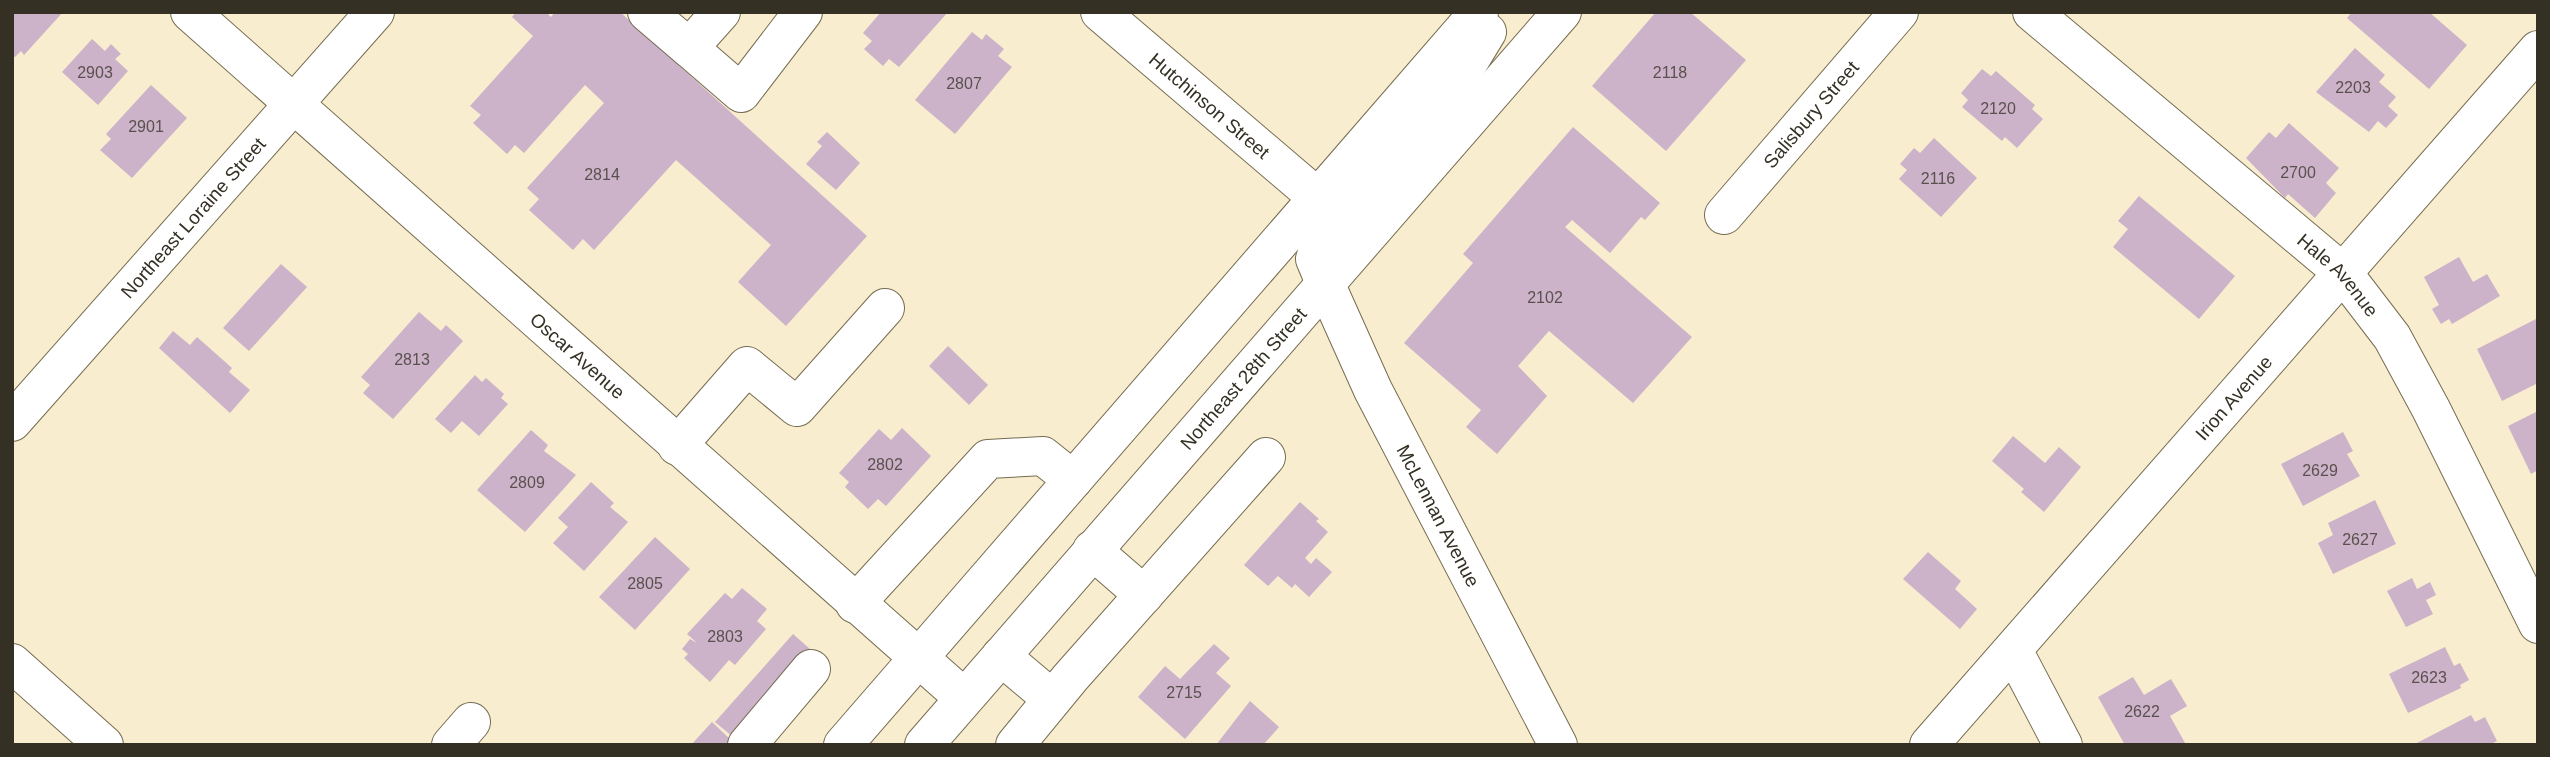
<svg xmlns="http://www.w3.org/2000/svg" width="2550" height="757" font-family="Arial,sans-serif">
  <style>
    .building { fill: #ccb3ca }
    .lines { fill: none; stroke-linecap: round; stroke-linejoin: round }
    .minor-casing { stroke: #766c51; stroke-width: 40 }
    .major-casing { stroke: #766c51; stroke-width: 40 }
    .minor { stroke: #fff; stroke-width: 38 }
    .major { stroke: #fff; stroke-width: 38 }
    .labels { text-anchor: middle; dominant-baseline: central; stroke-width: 7; stroke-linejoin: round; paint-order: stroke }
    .number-label { font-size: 16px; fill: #5a514e }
    .street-label { font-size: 19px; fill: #343024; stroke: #fdfbf5 }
  </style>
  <rect width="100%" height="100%" fill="#f8edce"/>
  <g class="building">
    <path d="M12,12H63L24,55L21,51L15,57L12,55Z"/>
    <path d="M516,12H546L551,17L555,12H620L867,236L786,326L738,282L771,245L676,160L594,250L583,239L573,250L529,210L539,199L527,188L604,103L585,85L524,153L515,145L507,154L473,123L481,115L470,106L533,36L512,17Z"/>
    <path d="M881,12H948L899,67L889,59L883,66L864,49L872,41L863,33Z"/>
    <path d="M1656,12H1690L1746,60L1666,151L1592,86Z"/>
    <path d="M2352,12H2429L2467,45L2429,89L2347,18Z"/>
    <path d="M972,32L982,40L986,34L1004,49L998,56L1012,67L955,134L915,100Z"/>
    <path d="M92,39L105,51L111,44L121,54L115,59L128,71L98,105L62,72Z"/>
    <path d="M2355,48L2385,75L2379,82L2396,97L2388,106L2398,115L2386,128L2378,121L2369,132L2316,92Z"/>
    <path d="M1982,69L1991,76L1996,71L2035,105L2032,109L2043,119L2017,148L2005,137L2002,141L1962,107L1968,100L1961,93Z"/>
    <path d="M151,85L187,118L132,178L100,150L111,139L106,134Z"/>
    <path d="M2289,123L2339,168L2326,183L2336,193L2315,218L2288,194L2285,198L2246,158L2269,132L2276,138Z"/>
    <path d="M1573,127L1660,203L1645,220L1641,217L1610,253L1572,220L1565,227L1692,337L1633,403L1549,331L1518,366L1547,396L1497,454L1466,427L1481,410L1404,343L1473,263L1463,254Z"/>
    <path d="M827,132L860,163L836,190L806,164L822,146L817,142Z"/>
    <path d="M1934,138L1977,178L1941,217L1899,179L1907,170L1900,164L1914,148L1920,153Z"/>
    <path d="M2139,196L2235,276L2199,319L2113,247L2128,229L2118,221Z"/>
    <path d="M2459,257L2473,282L2487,274L2500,296L2452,324L2449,319L2441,324L2432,309L2439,305L2424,277Z"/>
    <path d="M281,264L307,287L249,351L223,328Z"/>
    <path d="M419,312L441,331L446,325L463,341L393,419L363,393L370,385L361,377Z"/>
    <path d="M2538,318V383L2502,401L2477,349Z"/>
    <path d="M173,331L190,345L197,337L232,368L229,372L250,390L230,413L159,348Z"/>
    <path d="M948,346L988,385L969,405L929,366Z"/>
    <path d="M475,375L482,382L486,378L504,394L501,398L508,404L479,436L462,421L451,433L435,419Z"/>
    <path d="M2538,411V470L2531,474L2508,426Z"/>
    <path d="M902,428L931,456L886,506L878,499L868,509L845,487L849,482L839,473L879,429L891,440Z"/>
    <path d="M531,430L548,445L544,451L576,475L525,532L477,490Z"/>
    <path d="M2343,432L2353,451L2347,454L2360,476L2303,506L2281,464Z"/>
    <path d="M2013,436L2045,463L2059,447L2081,467L2044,512L2021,492L2024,489L1992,461Z"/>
    <path d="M591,482L614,503L610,507L628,522L584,571L553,543L568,527L558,518Z"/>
    <path d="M2375,500L2396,544L2333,574L2318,543L2333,535L2328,523Z"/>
    <path d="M1300,502L1319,519L1316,521L1328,532L1305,558L1311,564L1316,558L1332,572L1309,597L1295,584L1292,588L1278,576L1268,586L1244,565Z"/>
    <path d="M655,537L690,569L635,630L599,597Z"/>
    <path d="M1928,552L1961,581L1955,589L1977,609L1960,629L1903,579Z"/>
    <path d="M2412,578L2417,589L2430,582L2436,595L2426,600L2433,614L2406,627L2387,591Z"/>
    <path d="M742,588L767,609L757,621L766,629L735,665L729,660L710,682L684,658L688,654L682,649L690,639L697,643L687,634L725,593L732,599Z"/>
    <path d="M793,634L810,649L733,737L715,722Z"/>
    <path d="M1214,644L1230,658L1216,673L1231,686L1185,739L1138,697L1165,666L1180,679Z"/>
    <path d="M2445,647L2454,666L2460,663L2469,680L2460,685L2461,688L2408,713L2389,674Z"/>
    <path d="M2133,677L2144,695L2171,679L2187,706L2170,716L2185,743L2125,745L2098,697Z"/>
    <path d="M1250,701L1279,727L1263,745H1216Z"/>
    <path d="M2471,715L2475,722L2485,717L2497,741L2489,745H2413Z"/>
    <path d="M712,722L731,740L727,745H691Z"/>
  </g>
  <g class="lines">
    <defs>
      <g id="minor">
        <path id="s1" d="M190,12L964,698"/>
        <path d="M647,12L689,48L721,12"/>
        <path id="s2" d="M1100,12L1318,198"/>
        <path id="s3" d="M2032,12L2343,273L2392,337L2431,409L2538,624"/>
        <path d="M689,48L741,93L803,12"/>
        <path id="s4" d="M1724,215L1899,12"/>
        <path id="s5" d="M1325,283L1373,390L1558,745"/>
        <path id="s6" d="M12,422L375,12"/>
        <path d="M677,446L747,366L797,407L885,308"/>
        <path d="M1092,550L1144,595"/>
        <path d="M855,604L988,459L1043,456L1073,480"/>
        <path d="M2013,650L2063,745"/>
        <path d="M1001,656L1052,699"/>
        <path d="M12,663L104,745"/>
        <path d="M451,745L471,722"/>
        <path d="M747,745L811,669"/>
        <path d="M1015,745L1070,678L1266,457"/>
        <path id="s7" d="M1929,745L2538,50"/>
      </g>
      <g id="major">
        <path d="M1325,283L1315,259L1322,237L1453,88L1487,32"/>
        <path d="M843,745L1479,12"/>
        <path id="s8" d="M924,745L1562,12"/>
      </g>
    </defs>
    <use href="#minor" class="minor-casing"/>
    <use href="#major" class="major-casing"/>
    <use href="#minor" class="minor"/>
    <use href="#major" class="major"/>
  </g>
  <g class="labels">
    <g class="number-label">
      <text x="95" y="72">2903</text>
      <text x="1670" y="72">2118</text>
      <text x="964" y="83">2807</text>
      <text x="2353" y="87">2203</text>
      <text x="1998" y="108">2120</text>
      <text x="146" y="126">2901</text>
      <text x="2298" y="172">2700</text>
      <text x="602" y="174">2814</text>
      <text x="1938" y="178">2116</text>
      <text x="1545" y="297">2102</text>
      <text x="412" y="359">2813</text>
      <text x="885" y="464">2802</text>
      <text x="2320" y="470">2629</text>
      <text x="527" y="482">2809</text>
      <text x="2360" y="539">2627</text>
      <text x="645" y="583">2805</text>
      <text x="725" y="636">2803</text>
      <text x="2429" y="677">2623</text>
      <text x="1184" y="692">2715</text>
      <text x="2142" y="711">2622</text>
    </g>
    <g class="street-label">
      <text stroke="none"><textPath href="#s2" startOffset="144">Hutchinson Street</textPath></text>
      <text stroke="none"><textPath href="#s4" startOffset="133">Salisbury Street</textPath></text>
      <text stroke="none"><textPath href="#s6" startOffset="273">Northeast Loraine Street</textPath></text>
      <text stroke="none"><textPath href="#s3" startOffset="404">Hale Avenue</textPath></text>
      <text stroke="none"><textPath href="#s1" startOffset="518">Oscar Avenue</textPath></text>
      <text stroke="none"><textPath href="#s8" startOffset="486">Northeast 28th Street</textPath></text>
      <text stroke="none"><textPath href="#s7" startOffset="462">Irion Avenue</textPath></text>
      <text stroke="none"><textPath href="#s5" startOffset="259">McLennan Avenue</textPath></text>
    </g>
  </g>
  <rect width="2550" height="757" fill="none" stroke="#343024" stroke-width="28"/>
</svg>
